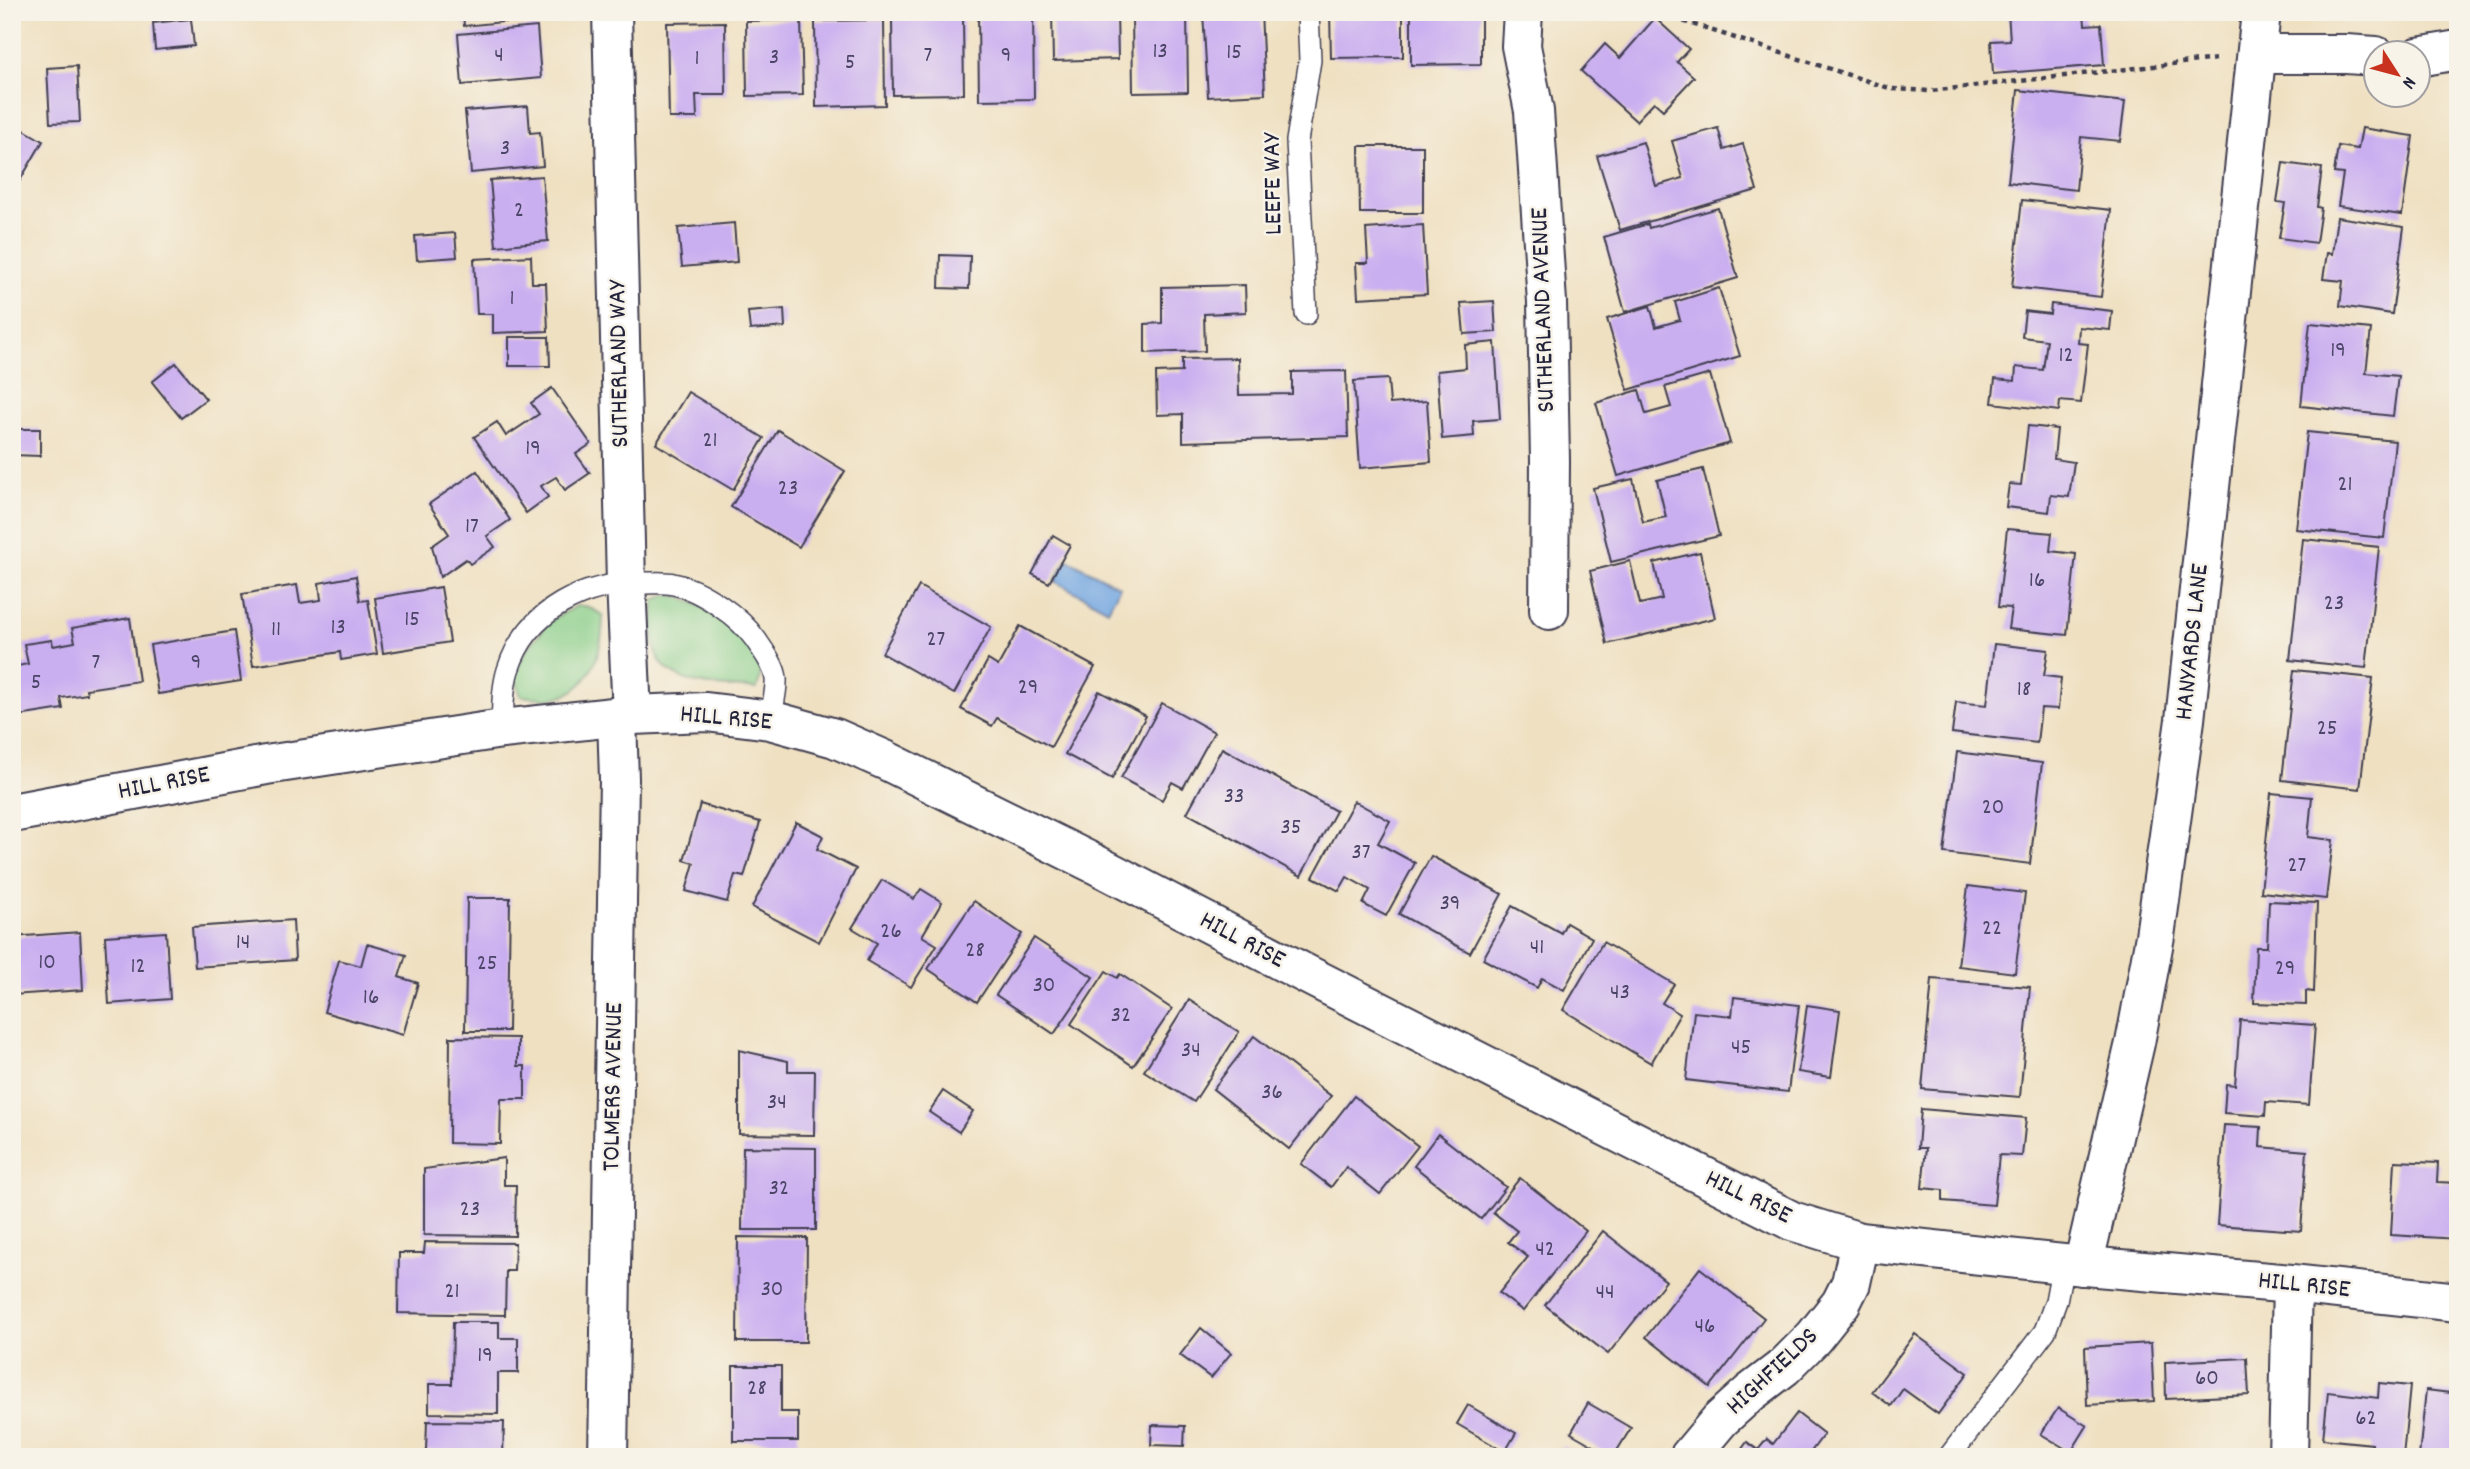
<svg xmlns="http://www.w3.org/2000/svg" width="2470" height="1469" font-family="Dekko,sans-serif">
  <style>
    .green { fill: #87cd87; stroke: #547861; stroke-width: 2 }
    .water { fill: #75a7e1; stroke: #4c648e; stroke-width: 2 }
    .building { fill: #caaff0 }
    .lines { fill: none; stroke-linecap: round; stroke-linejoin: round }
    .service-casing { stroke: #413e4f; stroke-width: 24 }
    .minor-casing { stroke: #413e4f; stroke-width: 42 }
    .path { stroke: #413e4f; stroke-width: 4.5; stroke-dasharray: 5 5; stroke-linecap: butt }
    .service { stroke: #fff; stroke-width: 21 }
    .minor { stroke: #fff; stroke-width: 38 }
    .labels { text-anchor: middle; dominant-baseline: central; stroke-width: 5; stroke-linejoin: round; paint-order: stroke }
    .number-label { font-size: 23px; fill: #4c4568 }
    .street-label { font-size: 26px; fill: #22223b; stroke: #f7f3e8 }
  </style>
  <rect width="100%" height="100%" fill="#f7f3e8"/>
  <filter id="ink" filterUnits="userSpaceOnUse"><feTurbulence type="fractalNoise" baseFrequency=".0143" numOctaves="2"/><feDisplacementMap in="SourceGraphic" scale="14" xChannelSelector="R" yChannelSelector="G"/><feConvolveMatrix kernelMatrix="1 2 1 2 8 2 1 2 1" color-interpolation-filters="sRGB"/></filter>
  <filter id="wash" filterUnits="userSpaceOnUse"><feTurbulence type="fractalNoise" baseFrequency=".00686" numOctaves="4" result="noise"/><feDisplacementMap in="SourceGraphic" scale="28" xChannelSelector="R" yChannelSelector="G"/><feGaussianBlur stdDeviation="1.57" result="paint"/><feColorMatrix in="noise" values="0 0 0 0 0 0 0 0 0 0 0 0 0 0 0 0 0 1.4 0 .05"/><feComposite in="paint" operator="in"/></filter>
  <g filter="url(#wash)">
    <rect width="100%" height="100%" fill="#efe0c1"/>
    <g class="green">
      <path d="M666,595C697,596 752,636 760,667C762,675 759,682 756,689C726,686 671,689 657,655C651,638 654,618 654,601Z"/>
      <path d="M577,606H586L603,615C603,650 591,696 549,698C540,699 530,697 521,696L515,677L525,652L551,620Z"/>
    </g>
    <path class="water" d="M1067,559L1120,587L1108,610L1055,581Z"/>
    <g id="blocks">
      <g class="building">
        <path d="M463,12H533L534,19L464,26Z"/>
        <path d="M978,12H1033L1034,99L979,100Z"/>
        <path d="M1052,12H1117L1118,59L1053,61Z"/>
        <path d="M1132,12H1187L1188,92L1133,93Z"/>
        <path d="M1203,12H1261L1265,94L1208,97Z"/>
        <path d="M1330,12H1403V57L1331,58Z"/>
        <path d="M1411,12H1481V64L1411,65Z"/>
        <path d="M2008,12H2084L2085,25L2101,24L2104,65L1993,74L1991,41L2010,40Z"/>
        <path d="M963,17L964,94L893,95L892,19Z"/>
        <path d="M1655,18L1689,49L1677,62L1694,77L1663,110L1654,102L1636,121L1581,71L1605,44L1620,58Z"/>
        <path d="M191,19L194,46L155,50L153,23Z"/>
        <path d="M801,20L803,95L747,96L746,21Z"/>
        <path d="M884,20L885,105L816,107L815,21Z"/>
        <path d="M725,22L726,95H696L697,118H669L667,23Z"/>
        <path d="M537,27L541,78L462,85L458,34Z"/>
        <path d="M77,66L80,122L50,123L47,68Z"/>
        <path d="M2018,90L2125,102L2120,141L2081,137L2076,190L2008,182Z"/>
        <path d="M528,106L530,133L540,132L543,166L471,173L465,111Z"/>
        <path d="M12,123L43,141L12,194Z"/>
        <path d="M1718,128L1724,150L1743,144L1757,190L1620,230L1597,156L1643,142L1656,186L1683,178L1672,141Z"/>
        <path d="M2362,128L2413,136L2402,215L2338,206L2343,174L2334,173L2338,146L2358,149Z"/>
        <path d="M1359,146H1423V213H1360Z"/>
        <path d="M2283,163L2322,168L2317,207L2321,208L2316,243L2279,238L2285,203L2277,202Z"/>
        <path d="M542,176L548,241L496,246L490,180Z"/>
        <path d="M2022,200L2111,210L2101,297L2012,287Z"/>
        <path d="M1718,208L1738,278L1625,312L1604,237L1648,224L1649,228Z"/>
        <path d="M2337,217L2404,227L2392,314L2340,306L2343,281L2323,279L2327,253L2332,254Z"/>
        <path d="M734,223L737,262L682,267L678,228Z"/>
        <path d="M1423,225L1427,294L1358,298L1356,263H1368L1366,229Z"/>
        <path d="M455,233L457,257L417,260L415,236Z"/>
        <path d="M940,255L970,256L969,289L939,288Z"/>
        <path d="M531,256L532,283H546L548,331L493,333V314H477L474,259Z"/>
        <path d="M1245,285L1246,312L1204,314L1205,351L1145,353V324L1162,323V287Z"/>
        <path d="M1719,288L1740,356L1628,390L1607,319L1650,306L1656,327L1680,320L1675,302Z"/>
        <path d="M1494,301L1496,332L1464,334L1461,303Z"/>
        <path d="M2051,304L2112,311L2110,330L2079,327L2078,343L2088,344L2081,403L2060,401L2059,411L1992,403L1995,379L2015,381L2016,367L2043,370L2047,340L2022,337L2025,311L2050,314Z"/>
        <path d="M784,309L785,327L750,330L748,312Z"/>
        <path d="M2310,323L2371,329L2366,373L2398,376L2393,416L2301,406Z"/>
        <path d="M509,337H549L550,366H509Z"/>
        <path d="M1495,342L1500,419L1473,421L1474,436L1442,439L1437,371L1466,368L1465,345Z"/>
        <path d="M1238,358L1239,395L1292,394V372L1346,371L1348,437L1183,442V414L1157,415L1156,373L1182,372V359Z"/>
        <path d="M176,363L206,399L181,418L152,382Z"/>
        <path d="M1710,374L1730,443L1618,476L1596,403L1639,390L1646,414L1671,407L1665,387Z"/>
        <path d="M1388,379L1390,404L1427,401L1431,462L1360,468L1354,381Z"/>
        <path d="M552,388L591,444L576,454L590,473L565,490L556,477L541,486L548,497L526,513L474,437L497,422L506,436L539,414L531,403Z"/>
        <path d="M688,392L764,438L733,490L656,444Z"/>
        <path d="M2028,426L2057,429L2054,459L2074,462L2069,497L2051,495L2049,512L2006,507L2009,484L2021,485Z"/>
        <path d="M12,429H40V456L12,455Z"/>
        <path d="M778,430L845,471L799,547L731,507Z"/>
        <path d="M2307,432L2395,441L2384,538L2296,529Z"/>
        <path d="M1703,469L1719,536L1611,562L1593,488L1633,479L1643,522L1666,517L1657,480Z"/>
        <path d="M477,471L510,520L487,536L495,547L470,564L466,559L440,577L432,546L449,534L429,504Z"/>
        <path d="M2007,529L2052,533L2050,551L2076,554L2067,635L2008,629L2011,608L1998,607Z"/>
        <path d="M1053,535L1070,545L1049,583L1032,574Z"/>
        <path d="M2303,539L2379,547L2366,668L2290,660Z"/>
        <path d="M1700,552L1715,618L1607,644L1590,571L1630,561L1640,604L1662,599L1654,563Z"/>
        <path d="M356,576L360,601L368,600L377,654L341,660L340,652L253,666L242,594L297,585L300,603L321,600L319,583Z"/>
        <path d="M919,586L991,627L954,694L882,653Z"/>
        <path d="M441,587L450,642L383,653L375,598Z"/>
        <path d="M130,618L139,681L86,689L87,694L61,698L63,709L12,717V667L28,664L24,644L52,640L53,646L75,642L72,628Z"/>
        <path d="M1020,626L1095,667L1051,747L997,718L992,726L961,709L988,660L998,666Z"/>
        <path d="M234,631L241,681L158,694L150,645Z"/>
        <path d="M1994,644L2048,650L2044,676L2061,678L2058,709L2041,708L2037,743L1952,733L1956,702L1987,705Z"/>
        <path d="M2294,670L2373,678L2360,789L2282,780Z"/>
        <path d="M1099,691L1146,716L1112,779L1065,754Z"/>
        <path d="M1162,703L1214,732L1183,788L1172,782L1162,800L1121,778Z"/>
        <path d="M1222,748L1336,811L1301,876L1187,813Z"/>
        <path d="M1957,752L2042,763L2030,864L1944,853Z"/>
        <path d="M2271,793L2312,797L2308,837L2333,840L2326,899L2261,892Z"/>
        <path d="M1354,801L1390,821L1378,843L1415,863L1386,916L1363,904L1370,890L1347,877L1339,891L1313,877Z"/>
        <path d="M700,804L760,822L744,877L735,875L727,902L686,891L694,863L684,860Z"/>
        <path d="M796,822L823,836L817,849L856,869L819,942L752,907Z"/>
        <path d="M1431,856L1502,894L1470,953L1399,914Z"/>
        <path d="M882,880L914,899L921,889L942,902L922,936L937,945L911,987L867,961L877,943L852,928Z"/>
        <path d="M1968,886L2025,893L2015,973L1958,966Z"/>
        <path d="M467,898H510L508,1031H465Z"/>
        <path d="M974,901L1022,934L977,1002L928,969Z"/>
        <path d="M2269,901L2317,903L2314,992L2306,991V1005L2254,1003L2256,947H2267Z"/>
        <path d="M1512,906L1561,933L1566,923L1592,938L1564,990L1542,978L1537,988L1483,959Z"/>
        <path d="M293,920L295,960L195,967L192,927Z"/>
        <path d="M80,932L83,990L12,995V937Z"/>
        <path d="M166,932L170,999L109,1004L105,936Z"/>
        <path d="M1034,938L1093,977L1054,1034L996,995Z"/>
        <path d="M1603,942L1674,984L1662,1003L1680,1014L1651,1063L1563,1010Z"/>
        <path d="M367,944L406,955L399,977L418,983L403,1035L324,1012L339,960L361,966Z"/>
        <path d="M1106,971L1117,978L1120,974L1172,1009L1133,1066L1071,1024Z"/>
        <path d="M1932,979L2030,987L2020,1097L1922,1089Z"/>
        <path d="M1734,997L1799,1005L1788,1092L1686,1080L1694,1012L1732,1016Z"/>
        <path d="M1189,1000L1239,1032L1194,1102L1144,1071Z"/>
        <path d="M1807,1005L1840,1010L1831,1077L1798,1072Z"/>
        <path d="M2240,1020L2315,1025L2309,1105L2266,1102L2265,1116L2224,1113L2226,1084L2235,1085Z"/>
        <path d="M1254,1036L1331,1096L1289,1149L1213,1089Z"/>
        <path d="M450,1037L518,1038V1066H525V1099H501L500,1144L449,1143Z"/>
        <path d="M739,1050L788,1061V1071H815L814,1135L739,1134Z"/>
        <path d="M943,1091L973,1111L959,1132L929,1112Z"/>
        <path d="M1354,1096L1418,1146L1380,1194L1346,1167L1331,1187L1301,1164Z"/>
        <path d="M1921,1109L2026,1118L2022,1156L1999,1155L1994,1205L1943,1201V1190L1922,1188L1926,1148H1918Z"/>
        <path d="M2224,1125L2261,1127L2260,1147L2307,1151L2301,1231L2217,1225Z"/>
        <path d="M1438,1134L1506,1187L1481,1219L1414,1166Z"/>
        <path d="M743,1147L816,1148V1230H742Z"/>
        <path d="M504,1158V1185H516L515,1236L424,1235V1169Z"/>
        <path d="M2395,1161L2438,1163L2437,1182L2458,1183V1239L2391,1235Z"/>
        <path d="M1520,1178L1586,1231L1523,1311L1499,1293L1528,1257L1508,1242L1517,1231L1493,1212Z"/>
        <path d="M1603,1231L1666,1281L1608,1354L1545,1305Z"/>
        <path d="M738,1237L807,1238L806,1342H737Z"/>
        <path d="M425,1242L515,1243L514,1271H506L505,1315L398,1313L399,1253H424Z"/>
        <path d="M1700,1268L1764,1318L1710,1387L1646,1337Z"/>
        <path d="M453,1322H499V1338H518V1373H498V1414L429,1413V1384H452Z"/>
        <path d="M1201,1328L1231,1353L1211,1378L1180,1355Z"/>
        <path d="M1915,1334L1968,1373L1938,1414L1903,1389L1891,1406L1872,1392Z"/>
        <path d="M2151,1343L2154,1401L2087,1405L2085,1347Z"/>
        <path d="M2247,1358L2249,1395L2166,1399L2165,1362Z"/>
        <path d="M733,1366H781V1412H798V1441H733Z"/>
        <path d="M2379,1383L2410,1386L2403,1457H2371L2372,1444L2323,1439L2328,1392L2378,1398Z"/>
        <path d="M2426,1390L2458,1394V1457H2419Z"/>
        <path d="M1588,1403L1631,1428L1613,1457L1571,1433Z"/>
        <path d="M1468,1405L1516,1433L1505,1452L1457,1424Z"/>
        <path d="M2058,1408L2087,1426L2071,1452L2041,1434Z"/>
        <path d="M1797,1413L1824,1434L1807,1457H1736L1747,1442L1758,1450L1767,1439L1773,1444Z"/>
        <path d="M427,1421L504,1422L503,1457H452V1451H426Z"/>
        <path d="M1152,1425L1185,1426L1184,1446L1151,1445Z"/>
        <path d="M1563,1446L1582,1457H1557Z"/>
      </g>
    </g>
  </g>
  <g filter="url(#ink)">
    <use href="#blocks" fill-opacity="0" stroke="#413e4f" stroke-width="2"/>
    <g class="lines">
      <defs>
        <g id="service">
          <path d="M1306,314L1297,141L1310,60L1308,12"/>
          <path d="M502,729C503,710 502,689 508,670C527,609 586,582 646,583C655,583 665,582 673,584C701,589 740,617 756,640C763,651 774,664 776,678C777,691 772,708 770,720"/>
          <path d="M1949,1457L2045,1331L2056,1301L2063,1264"/>
        </g>
        <g id="minor">
          <path d="M612,12L626,583L632,715"/>
          <path d="M1523,12L1521,46L1534,111L1547,302L1550,461L1549,610"/>
          <path d="M2257,54H2346L2376,56"/>
          <path d="M2418,57L2458,50"/>
          <path d="M12,813L266,765L502,729L632,715L706,712L770,720L835,738L885,760L1097,865L1306,974L1792,1221L1860,1242L2063,1264L2292,1284L2458,1302"/>
          <path d="M2083,1266L2135,1043L2155,936L2185,720L2261,12"/>
          <path d="M608,1457L619,779L617,717"/>
          <path d="M1689,1457L1720,1420L1750,1393L1784,1367L1814,1337L1841,1303L1851,1283L1860,1242"/>
          <path d="M2288,1457L2292,1284"/>
        </g>
      </defs>
      <use href="#service" class="service-casing"/>
      <use href="#minor" class="minor-casing"/>
      <path class="path" d="M1655,12L1892,89L1930,91L2217,59"/>
      <use href="#service" class="service"/>
      <use href="#minor" class="minor"/>
    </g>
  </g>
  <g class="labels">
    <g class="number-label">
      <text x="1160" y="52">13</text>
      <text x="1234" y="53">15</text>
      <text x="499" y="56">4</text>
      <text x="928" y="56">7</text>
      <text x="1006" y="56">9</text>
      <text x="774" y="58">3</text>
      <text x="697" y="59">1</text>
      <text x="850" y="63">5</text>
      <text x="505" y="149">3</text>
      <text x="519" y="211">2</text>
      <text x="512" y="299">1</text>
      <text x="2338" y="351">19</text>
      <text x="2066" y="356">12</text>
      <text x="710" y="441">21</text>
      <text x="533" y="449">19</text>
      <text x="2345" y="485">21</text>
      <text x="788" y="489">23</text>
      <text x="472" y="527">17</text>
      <text x="2037" y="581">16</text>
      <text x="2334" y="604">23</text>
      <text x="412" y="620">15</text>
      <text x="338" y="628">13</text>
      <text x="276" y="630">11</text>
      <text x="936" y="640">27</text>
      <text x="96" y="663">7</text>
      <text x="196" y="663">9</text>
      <text x="36" y="683">5</text>
      <text x="1028" y="688">29</text>
      <text x="2024" y="690">18</text>
      <text x="2327" y="729">25</text>
      <text x="1234" y="797">33</text>
      <text x="1993" y="808">20</text>
      <text x="1291" y="828">35</text>
      <text x="1361" y="853">37</text>
      <text x="2297" y="866">27</text>
      <text x="1450" y="904">39</text>
      <text x="1992" y="929">22</text>
      <text x="891" y="932">26</text>
      <text x="243" y="943">14</text>
      <text x="1537" y="948">41</text>
      <text x="975" y="951">28</text>
      <text x="47" y="963">10</text>
      <text x="487" y="964">25</text>
      <text x="138" y="967">12</text>
      <text x="2285" y="969">29</text>
      <text x="1044" y="986">30</text>
      <text x="1620" y="993">43</text>
      <text x="371" y="998">16</text>
      <text x="1121" y="1016">32</text>
      <text x="1741" y="1048">45</text>
      <text x="1191" y="1051">34</text>
      <text x="1272" y="1093">36</text>
      <text x="777" y="1103">34</text>
      <text x="779" y="1189">32</text>
      <text x="470" y="1210">23</text>
      <text x="1545" y="1250">42</text>
      <text x="772" y="1290">30</text>
      <text x="452" y="1292">21</text>
      <text x="1605" y="1293">44</text>
      <text x="1705" y="1327">46</text>
      <text x="485" y="1356">19</text>
      <text x="2207" y="1379">60</text>
      <text x="757" y="1389">28</text>
      <text x="2366" y="1419">62</text>
    </g>
    <g class="street-label">
      <text transform="translate(1274 184) rotate(-91)">LEEFE WAY</text>
      <text transform="translate(1544 310) rotate(-92)">SUTHERLAND AVENUE</text>
      <text transform="translate(620 364) rotate(-91)">SUTHERLAND WAY</text>
      <text transform="translate(2193 642) rotate(-84)">HANYARDS LANE</text>
      <text transform="translate(726 719) rotate(5)">HILL RISE</text>
      <text transform="translate(164 784) rotate(-11)">HILL RISE</text>
      <text transform="translate(1242 941) rotate(28)">HILL RISE</text>
      <text transform="translate(614 1087) rotate(-89)">TOLMERS AVENUE</text>
      <text transform="translate(1748 1198) rotate(26)">HILL RISE</text>
      <text transform="translate(2304 1286) rotate(6)">HILL RISE</text>
      <text transform="translate(1773 1372) rotate(-43)">HIGHFIELDS</text>
    </g>
  </g>
  <rect width="2470" height="1469" fill="none" stroke="#f7f3e8" stroke-width="42"/>
  <g transform="translate(2397 74) rotate(126)"><circle r="33" fill="#f7f3e8" stroke="#a29fa3" stroke-width="2"/>
  <path d="M0-5L12 26L0 18L-12 26Z" fill="#c8321e"/>
  <text y="-10" font-size="19" font-weight="bold" text-anchor="middle" fill="#22223b">N</text>
  </g>
</svg>
